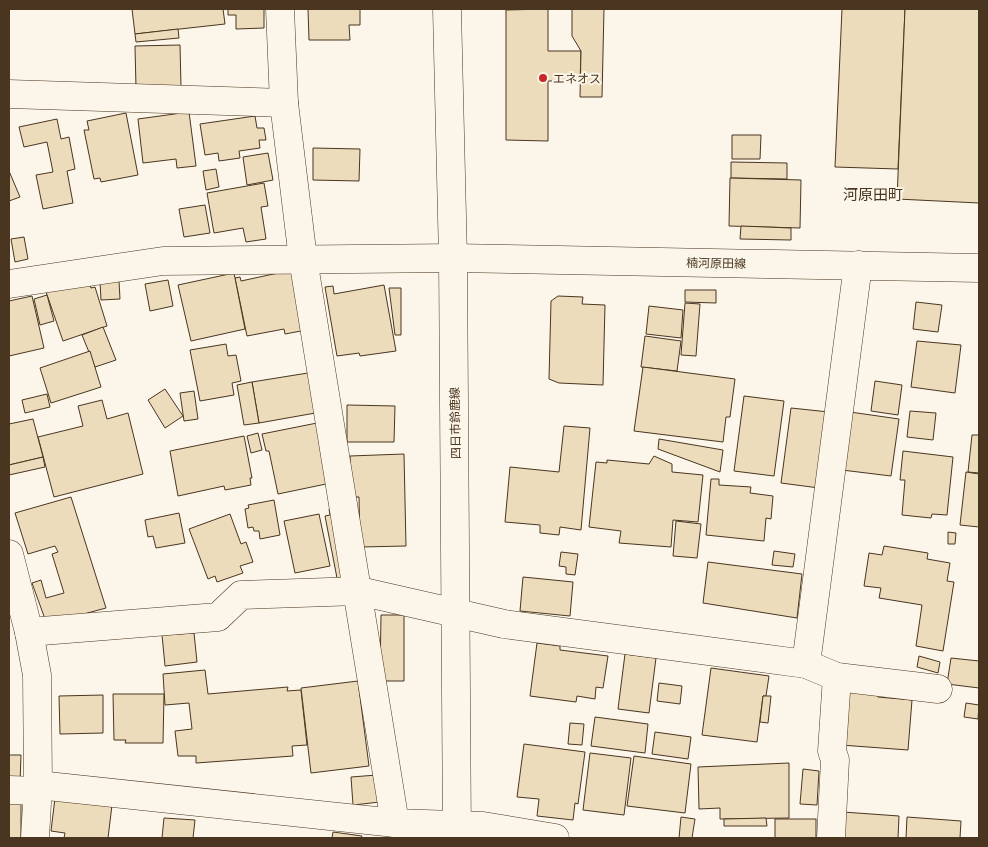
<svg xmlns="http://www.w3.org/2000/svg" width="988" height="847" font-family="Manrope,'Noto Sans JP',sans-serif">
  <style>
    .building { fill: #ecdcbc; stroke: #4a3520 }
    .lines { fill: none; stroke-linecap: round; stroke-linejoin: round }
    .minor-casing { stroke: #4a3520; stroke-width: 29 }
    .major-casing { stroke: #4a3520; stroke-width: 29 }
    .minor { stroke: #fbf6e9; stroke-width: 28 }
    .major { stroke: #fbf6e9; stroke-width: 28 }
    .poi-dot { fill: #c62828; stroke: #fbf6e9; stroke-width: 2 }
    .labels { text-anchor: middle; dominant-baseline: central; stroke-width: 4; stroke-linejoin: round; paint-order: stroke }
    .poi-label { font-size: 12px; fill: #4a3520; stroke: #fbf6e9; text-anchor: start }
    .street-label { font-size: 12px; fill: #4a3520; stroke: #fbf6e9 }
    .quarter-label { font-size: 15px; fill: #4a3520; stroke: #fbf6e9 }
  </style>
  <rect width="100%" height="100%" fill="#fbf6e9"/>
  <g class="building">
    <path d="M132,9H223L225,24L135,34Z"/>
    <path d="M228,9H264V28L236,29V15H228Z"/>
    <path d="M308,9H360V25H349L350,40H309Z"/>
    <path d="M548,9V51H581L580,81H548V141L506,140V10Z"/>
    <path d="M572,9H604L602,97H580L581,51L572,36Z"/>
    <path d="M842,9H905L898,169L835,167Z"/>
    <path d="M905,9H979V203L897,199Z"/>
    <path d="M178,29L179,38L136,42L135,34Z"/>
    <path d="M180,45L181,87L136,88L135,46Z"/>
    <path d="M189,112L196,166L177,168L176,159L143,163L138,119Z"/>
    <path d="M126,113L138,175L101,182L100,178L94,179L84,130H89L87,121Z"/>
    <path d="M255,116L257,128H264L266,140H259L260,148L239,151L240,158L219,161L218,153L205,155L200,124Z"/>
    <path d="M57,119L61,139L69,137L75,169L67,171L73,203L43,209L36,175L53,172L47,142L24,147L19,127Z"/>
    <path d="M732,135H761L760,159H732Z"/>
    <path d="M313,148L360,149L359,181L313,180Z"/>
    <path d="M268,153L273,180L247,185L243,157Z"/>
    <path d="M731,162L787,163V179L731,178Z"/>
    <path d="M216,169L219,187L206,190L203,171Z"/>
    <path d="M9,171L20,197L9,201Z"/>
    <path d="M730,178L801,180L800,228L729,226Z"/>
    <path d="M264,183L268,206L261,207L266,239L246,242L243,228L214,233L207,193Z"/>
    <path d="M205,205L210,233L184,237L179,209Z"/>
    <path d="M741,226L791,228V240L740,239Z"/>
    <path d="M24,237L28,259L15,262L11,239Z"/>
    <path d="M292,270L302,324L300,325L301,331L285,334L284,329L247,336L235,278L240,277L241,281Z"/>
    <path d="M234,273L245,329L191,341L178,285Z"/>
    <path d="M89,280L91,288L95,287L107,326L63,341L45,289Z"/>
    <path d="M168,280L173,306L150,311L145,284Z"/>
    <path d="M119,281L120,299L101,300L100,282Z"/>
    <path d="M384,285L396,351L360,356L359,353L337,356L325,287L333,286L334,294Z"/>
    <path d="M389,288H401V335H395Z"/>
    <path d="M685,290H716V303L685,302Z"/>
    <path d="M47,295L54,321L40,325L34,299Z"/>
    <path d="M32,296L44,348L9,356V301Z"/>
    <path d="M558,296L583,297L582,304L605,305L603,385L559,383L549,379L551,301Z"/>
    <path d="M916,302L942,305L938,332L913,329Z"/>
    <path d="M685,303L700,304L696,356L681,355Z"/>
    <path d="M649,306L683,310L681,338L646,334Z"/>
    <path d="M103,327L116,360L95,367L82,335Z"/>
    <path d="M645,336L681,341L677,371L641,367Z"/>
    <path d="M917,341L961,345L955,393L911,387Z"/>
    <path d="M226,344L228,356L236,355L241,381L232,383L234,395L200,401L190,350Z"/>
    <path d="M90,351L101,387L51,403L40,368Z"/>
    <path d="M643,367L735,379L730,417H726L723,442L634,431Z"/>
    <path d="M314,372L321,412L259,423L252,382Z"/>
    <path d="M875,381L902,385L898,415L871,411Z"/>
    <path d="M252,382L259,423L244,425L237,385Z"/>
    <path d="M165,389L183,416L165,428L148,400Z"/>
    <path d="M194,391L198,419L184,421L180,393Z"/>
    <path d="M47,394L50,407L25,413L22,400Z"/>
    <path d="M744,396L784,401L774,476L734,471Z"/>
    <path d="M102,400L107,419L128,413L143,474L54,497L38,437L83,426L78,406Z"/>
    <path d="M347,405L395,406L394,442H347Z"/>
    <path d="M791,408L829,412L819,488L781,483Z"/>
    <path d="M910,411L936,413L933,440L907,437Z"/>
    <path d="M850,412L899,419L891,476L842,470Z"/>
    <path d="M33,419L43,457L9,465V424Z"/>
    <path d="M317,423L326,484L278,494L269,451H266L262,434Z"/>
    <path d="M564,426L590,428L581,530L560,527L559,535L540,533V525L505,522L510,467L559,472Z"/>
    <path d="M258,433L262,450L251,453L247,436Z"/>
    <path d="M972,435H979V473L968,472Z"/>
    <path d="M244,436L252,478H250L251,485L225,490L224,486L178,496L170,451Z"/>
    <path d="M659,439L723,450L720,472L658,449Z"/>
    <path d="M903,451L953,457L947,515L932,514L931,518L902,515L905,480H900Z"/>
    <path d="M404,454L406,546L360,547L359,497H351L350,456Z"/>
    <path d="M654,456L672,464V472L703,475L698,522L673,520L671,547L619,543L621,531L589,527L596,462L607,463V460L649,464Z"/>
    <path d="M43,457L45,467L9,475V465Z"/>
    <path d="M966,472L979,474V527L960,525Z"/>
    <path d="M711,479H719V485L751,487L750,493L773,496L771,519L766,518L764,541L706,535Z"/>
    <path d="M71,497L106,608L80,615L45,619L32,583L41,580L46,598L64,593L52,554L58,552L55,546L28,554L15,513Z"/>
    <path d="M274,500L280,535L260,539L259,531H254L253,527L248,528L245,509L249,508L248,505Z"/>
    <path d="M336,508L348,576L337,578L325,516L330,515L329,509Z"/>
    <path d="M179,513L185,543L156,548L153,536L148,537L145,520Z"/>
    <path d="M230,514L241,544L246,542L253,562L240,566L243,573L217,582L215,576L208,579L189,529Z"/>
    <path d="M319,514L330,566L295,573L284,521Z"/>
    <path d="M676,521L701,524L697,558L673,556Z"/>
    <path d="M948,532L956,533L955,544H948Z"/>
    <path d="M884,546L928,553L927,559L950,563L947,581L954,582L943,651L916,646L922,605L879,598L881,588L864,586L869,553L882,555Z"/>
    <path d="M774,551L795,554L793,567L772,565Z"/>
    <path d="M561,552L578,554L575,575L566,574V567L559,566Z"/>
    <path d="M708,562L802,574L797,618L703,603Z"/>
    <path d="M523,577L573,582L570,616L520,611Z"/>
    <path d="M381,615H404V681H380Z"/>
    <path d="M194,633L197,662L165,666L162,635Z"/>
    <path d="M537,643L560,646V650L608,656L603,688L596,687L595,699L577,696L576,702L530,696Z"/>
    <path d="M625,654L656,658L649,713L618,709Z"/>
    <path d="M919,656L940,662L938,673L917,667Z"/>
    <path d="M951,658L979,661V688L947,684Z"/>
    <path d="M711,668L769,676L766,696H763L757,742L702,735Z"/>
    <path d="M205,670L208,694L288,687L287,691L301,690L307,745L292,746L293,756L196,763V756H178L175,731L192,729L189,703L165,705L163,674Z"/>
    <path d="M358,681L369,766L311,773L301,688Z"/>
    <path d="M659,683L682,686L680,704L657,701Z"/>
    <path d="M845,691L878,694V697L912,700L908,750L841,745Z"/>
    <path d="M113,694H164L163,743H125L126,740H114Z"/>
    <path d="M103,695V733L60,734L59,696Z"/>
    <path d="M763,696H771L768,723L760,722Z"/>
    <path d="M966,703L979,705L978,719L964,717Z"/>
    <path d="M595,717L648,724L645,753L591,746Z"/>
    <path d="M570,723L584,724L582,745L568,744Z"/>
    <path d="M655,732L691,737L688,759L652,754Z"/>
    <path d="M524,744L585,752L578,804L575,803L573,820L537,816L539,799L517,797Z"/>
    <path d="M590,753L631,758L624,815L583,810Z"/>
    <path d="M9,755H21L20,783H9Z"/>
    <path d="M634,756L691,764L685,813L627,806Z"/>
    <path d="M789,763V818L720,819V808L699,809L698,767Z"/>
    <path d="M803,769L819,771L817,805L800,804Z"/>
    <path d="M377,775L380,802L353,805L351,777Z"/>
    <path d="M55,798L112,805L108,838H64L65,833L51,831Z"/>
    <rect x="9" y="801" width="12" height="37"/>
    <path d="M843,812L899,816L898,838H842Z"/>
    <path d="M681,817L695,819L692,838H679Z"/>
    <path d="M907,817L961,821L960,838H906Z"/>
    <path d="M164,818L195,820L193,838H162Z"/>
    <path d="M766,818L767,826H724V819Z"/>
    <rect x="775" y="819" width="41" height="19"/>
    <path d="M333,832L362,836L361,838H332Z"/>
  </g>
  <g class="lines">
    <defs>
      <g id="minor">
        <path d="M280,9L284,103L303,259L395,823L483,826L555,838"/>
        <path d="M9,94L284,103"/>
        <path d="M9,284L163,261L453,258"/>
        <path d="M9,554L29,632L37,675L38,785L35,838"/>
        <path d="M29,632L218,617L241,595L359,591L504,624L806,664L837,677L938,689"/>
        <path d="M806,664L858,265"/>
        <path d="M38,785L395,823"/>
        <path d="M9,790L38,791"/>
        <path d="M831,838L835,760L832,751L837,677"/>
      </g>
      <g id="major">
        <path d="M447,9L453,258L457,838"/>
        <path d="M453,258L979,268"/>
      </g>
    </defs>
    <use href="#minor" class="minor-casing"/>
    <use href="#major" class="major-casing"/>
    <use href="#minor" class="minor"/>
    <use href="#major" class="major"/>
  </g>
  <circle class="poi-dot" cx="543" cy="78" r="5"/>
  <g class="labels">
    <g class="poi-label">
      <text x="553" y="78">エネオス</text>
    </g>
    <g class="street-label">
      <text transform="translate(716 263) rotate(1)">楠河原田線</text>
      <text transform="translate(455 423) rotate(-91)">四日市鈴鹿線</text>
    </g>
    <g class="quarter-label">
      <text x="873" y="194">河原田町</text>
    </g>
  </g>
  <rect width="988" height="847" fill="none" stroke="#4a3520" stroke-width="20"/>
</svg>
